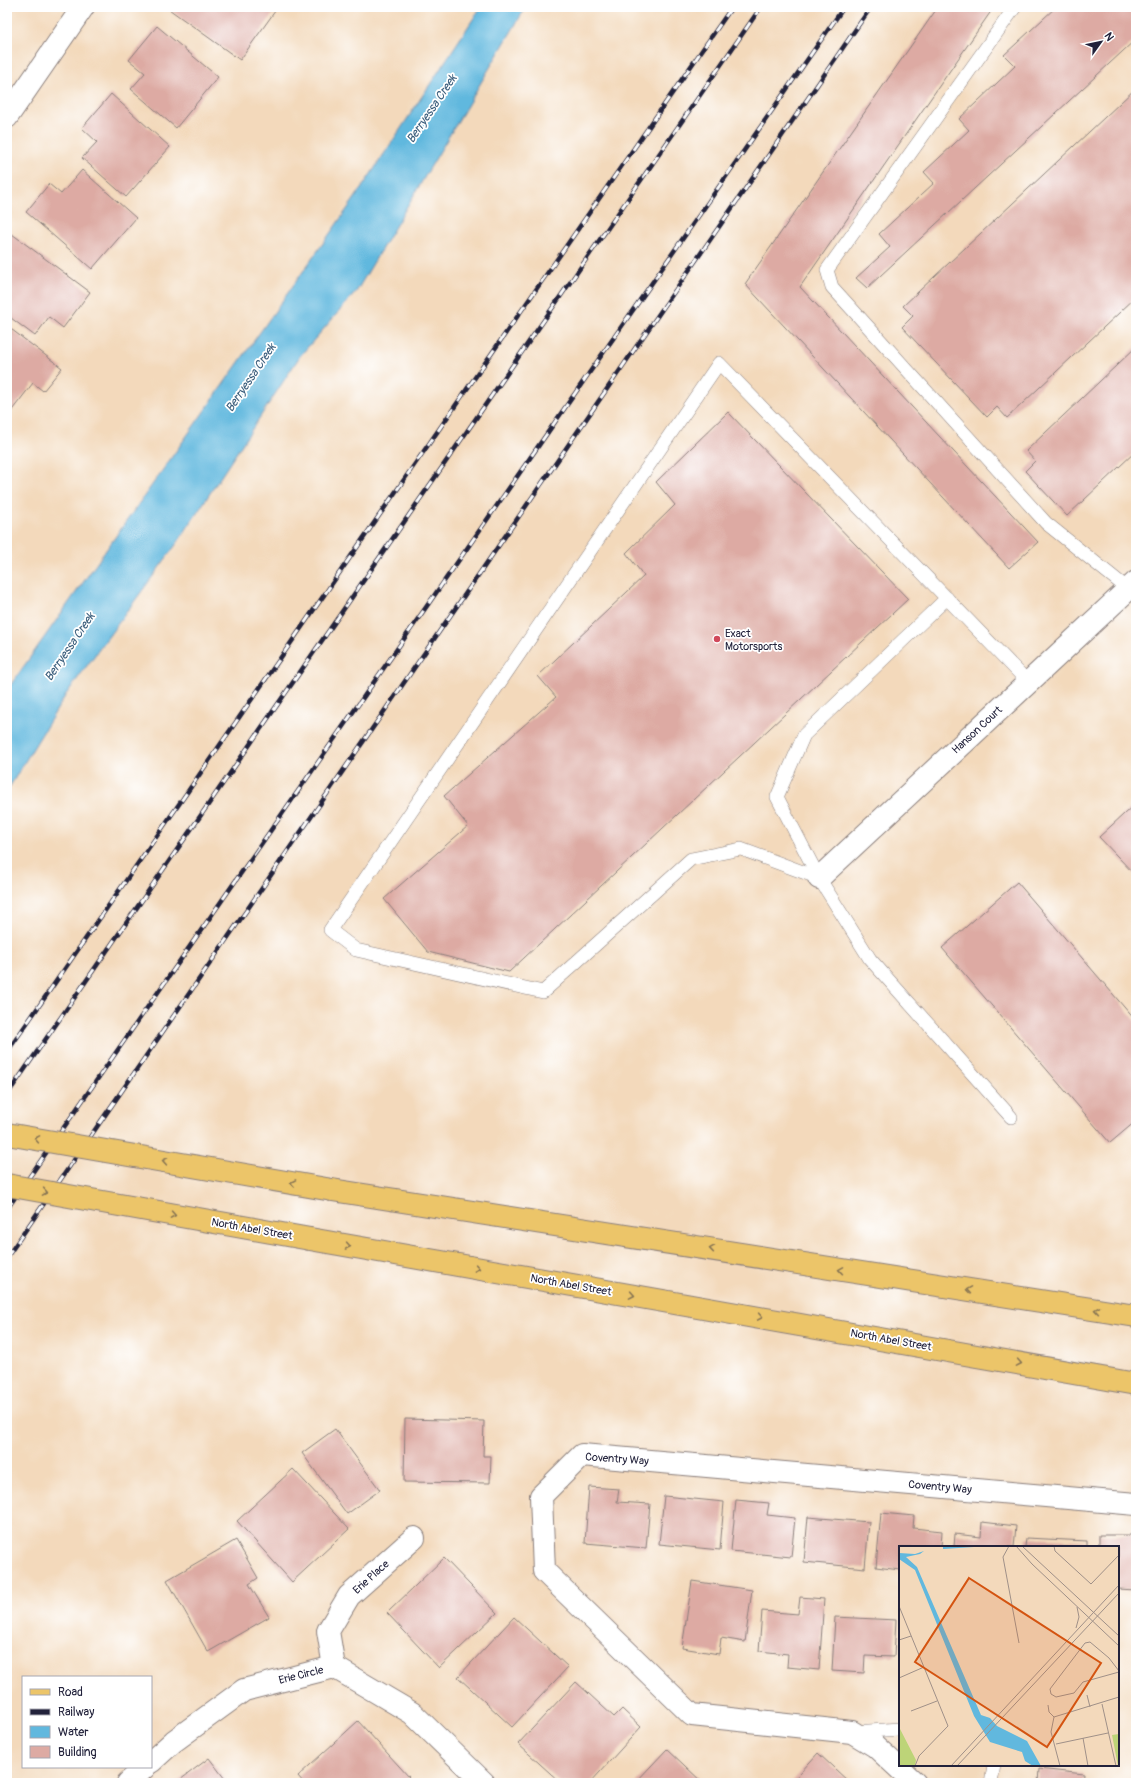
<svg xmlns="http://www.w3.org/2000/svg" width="1143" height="1790" font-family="Pangolin,sans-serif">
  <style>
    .water { fill: #61b8de; stroke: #426d8c }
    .building { fill: #ddaaa3 }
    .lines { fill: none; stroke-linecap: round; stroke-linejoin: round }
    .lane-casing { stroke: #8a7e7b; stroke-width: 14 }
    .street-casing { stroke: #8a7e7b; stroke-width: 24 }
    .primary-casing { stroke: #8a7e7b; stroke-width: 24 }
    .lane { stroke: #fff; stroke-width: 13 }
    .street { stroke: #fff; stroke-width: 22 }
    .primary { stroke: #ecc569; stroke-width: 22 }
    .rail-casing { stroke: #22223b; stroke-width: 4.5 }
    .rail { stroke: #fff; stroke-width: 3; stroke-dasharray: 9; stroke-linecap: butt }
    .primary-bridge-casing { stroke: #8a7e7b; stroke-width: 24; stroke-linecap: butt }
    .primary-bridge { stroke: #ecc569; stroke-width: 22 }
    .oneway { stroke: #877452 }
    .poi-dot { fill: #d1495b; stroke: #fff; stroke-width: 1.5 }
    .labels { text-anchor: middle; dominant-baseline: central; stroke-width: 3.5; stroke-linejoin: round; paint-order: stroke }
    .poi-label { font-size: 11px; fill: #22223b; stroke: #fff; text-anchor: start }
    .street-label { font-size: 11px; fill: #22223b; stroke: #fff }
    .water-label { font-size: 12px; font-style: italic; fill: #3b5e7c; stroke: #fff }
    .inset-river { fill: none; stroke: #61b8de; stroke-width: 2 }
    .inset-road { fill: none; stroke: #9f9088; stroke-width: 1 }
    .view { fill: #d45411; fill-opacity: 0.15; stroke: #d45411; stroke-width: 2 }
    .inset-edge { fill: none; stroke: #22223b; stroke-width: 2 }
  </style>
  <rect width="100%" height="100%" fill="#fff"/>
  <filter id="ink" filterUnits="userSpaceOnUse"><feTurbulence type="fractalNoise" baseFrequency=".025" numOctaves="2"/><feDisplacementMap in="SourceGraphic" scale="8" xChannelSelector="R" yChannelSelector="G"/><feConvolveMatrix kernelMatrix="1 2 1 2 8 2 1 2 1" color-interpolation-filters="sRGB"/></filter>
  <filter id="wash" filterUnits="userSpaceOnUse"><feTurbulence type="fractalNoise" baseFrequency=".012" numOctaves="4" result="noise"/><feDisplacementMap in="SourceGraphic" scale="16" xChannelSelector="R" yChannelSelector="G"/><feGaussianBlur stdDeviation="0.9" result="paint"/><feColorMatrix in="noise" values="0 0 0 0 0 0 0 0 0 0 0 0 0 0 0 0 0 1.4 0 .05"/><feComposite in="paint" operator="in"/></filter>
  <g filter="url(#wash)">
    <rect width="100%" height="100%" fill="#f3d9bb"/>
    <path class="water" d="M481,7H526L356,292L300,356L178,542L67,693L7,791V690L355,198Z"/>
    <g id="blocks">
      <g class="building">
        <path d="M166,7H278L240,60Z"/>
        <path d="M938,7H994L800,287L1038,542L1009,568L745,284Z"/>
        <path d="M1056,7H1136V39L867,288L856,278L890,247L879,234L934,183L924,172L969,130L959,119L1015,66L1004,55Z"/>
        <path d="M157,26L218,77L176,128L131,89L145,73L129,60Z"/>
        <path d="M1136,88V297L1007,418L997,407L987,417L902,327L913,316L903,306Z"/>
        <path d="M111,94L170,147L126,197L82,158L97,142L82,128Z"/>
        <path d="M82,170L136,218L92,269L26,212L49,184L61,194Z"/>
        <path d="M12,234L90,292L63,328L49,317L35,336L7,315V241Z"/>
        <path d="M7,326L62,368L43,391L33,383L9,414L7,412Z"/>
        <path d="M1136,347V451L1067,516L1025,471L1035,461L1026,451Z"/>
        <path d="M728,412L908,599L509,972L428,952L384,899L468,826L444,796L556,697L538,676L644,576L626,553L675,505L656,482Z"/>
        <path d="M1136,803V876L1099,837Z"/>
        <path d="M1017,882L1136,1021V1121L1110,1143L942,948Z"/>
        <path d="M405,1419L484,1421L483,1456H491L490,1483L404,1482Z"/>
        <path d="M335,1429L380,1490L347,1514L302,1453Z"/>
        <path d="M293,1469L349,1529L292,1582L237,1521Z"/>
        <path d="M589,1487L619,1489L617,1502L650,1504L646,1548L585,1543Z"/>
        <path d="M664,1496L724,1502L720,1550L659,1544Z"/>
        <path d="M736,1500L769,1503L767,1515L795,1518L791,1557L731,1551Z"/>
        <path d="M881,1513L914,1516L913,1528L942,1531L941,1547H900V1570L876,1567Z"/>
        <path d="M808,1517L869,1522L865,1568L804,1562Z"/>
        <path d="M982,1522L1016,1526L1014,1547H954L955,1534L981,1537Z"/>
        <path d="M1099,1535H1135L1136,1590L1118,1589V1547H1099Z"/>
        <path d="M1026,1538L1087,1541V1547H1025Z"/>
        <path d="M236,1540L258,1578L249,1584L269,1617L208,1652L167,1580Z"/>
        <path d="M444,1558L497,1613L439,1668L387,1613Z"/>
        <path d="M692,1581L752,1590L745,1642L721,1638L719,1654L682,1648Z"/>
        <path d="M800,1597L824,1599L819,1670L787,1667L788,1654L759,1651L762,1611L798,1614Z"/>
        <path d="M514,1617L568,1667L512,1727L458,1677Z"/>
        <path d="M835,1617L896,1620L894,1657L865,1656L864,1673L832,1671Z"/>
        <path d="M576,1682L614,1717L622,1709L641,1727L590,1783H561L518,1744Z"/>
        <path d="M358,1721L409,1777L402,1783H304L298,1776Z"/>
        <path d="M667,1749L703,1783H635Z"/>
        <path d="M818,1753L850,1783H791Z"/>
        <path d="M209,1758L228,1783H176Z"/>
        <path d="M1039,1769L1084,1774L1083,1783H1038Z"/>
      </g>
    </g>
  </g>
  <g filter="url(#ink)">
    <use href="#blocks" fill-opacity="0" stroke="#8a7e7b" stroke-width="1"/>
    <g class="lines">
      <defs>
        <g id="lane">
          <path d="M1015,7L827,270L832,287L1046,523L1128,589"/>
          <path d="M947,598L804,735L777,797L819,878L870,959L1011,1117"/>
          <path d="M819,878L741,849L691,859L543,992L356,950L330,930L719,363L1028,682"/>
          <path d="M854,1732L900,1729"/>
          <path d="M991,1783L994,1765"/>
        </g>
        <g id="street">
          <path d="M7,117L83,7"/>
          <path d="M819,878L1136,582"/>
          <path d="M334,1667L328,1631L349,1596L414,1538"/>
          <path d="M151,1762L174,1741L244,1690L334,1667L412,1713L484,1783"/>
          <path d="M128,1783L145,1767"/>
          <path d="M915,1783L875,1746L852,1732L692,1715L544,1571L541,1496L582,1455L1136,1504"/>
        </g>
        <g id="primary">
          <path d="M332,1190L1136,1316"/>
          <path d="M310,1239L1136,1384"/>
        </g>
      </defs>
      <use href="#lane" class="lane-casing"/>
      <use href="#street" class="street-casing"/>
      <use href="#primary" class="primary-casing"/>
      <use href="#lane" class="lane"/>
      <use href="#street" class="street"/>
      <use href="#primary" class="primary"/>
      <defs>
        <g id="rail">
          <path d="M7,1052L732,7"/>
          <path d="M7,1095L761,7"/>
          <path d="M7,1209L844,7"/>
          <path d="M7,1257L871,7"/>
        </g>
      </defs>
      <use href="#rail" class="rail-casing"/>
      <use href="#rail" class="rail"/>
      <defs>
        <g id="primary-bridge">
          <path d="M7,1134L332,1190"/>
          <path d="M7,1185L310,1239"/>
        </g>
      </defs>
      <use href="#primary-bridge" class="primary-bridge-casing"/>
      <use href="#primary-bridge" class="primary-bridge"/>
    </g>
    <defs><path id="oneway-chevron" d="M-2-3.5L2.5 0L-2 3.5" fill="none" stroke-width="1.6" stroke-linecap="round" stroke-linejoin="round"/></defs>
    <g class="oneway">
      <use href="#oneway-chevron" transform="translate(37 1139) rotate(-170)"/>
      <use href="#oneway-chevron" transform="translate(165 1161) rotate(-170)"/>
      <use href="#oneway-chevron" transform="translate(293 1183) rotate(-170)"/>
      <use href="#oneway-chevron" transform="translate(45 1192) rotate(10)"/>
      <use href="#oneway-chevron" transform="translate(173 1215) rotate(10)"/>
      <use href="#oneway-chevron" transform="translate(348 1246) rotate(10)"/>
      <use href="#oneway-chevron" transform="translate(712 1249) rotate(-171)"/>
      <use href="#oneway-chevron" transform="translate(477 1268) rotate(10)"/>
      <use href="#oneway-chevron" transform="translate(841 1270) rotate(-171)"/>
      <use href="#oneway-chevron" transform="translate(969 1290) rotate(-171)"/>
      <use href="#oneway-chevron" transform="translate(632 1295) rotate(10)"/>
      <use href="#oneway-chevron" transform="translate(1097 1310) rotate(-171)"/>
      <use href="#oneway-chevron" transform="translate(760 1317) rotate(10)"/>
      <use href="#oneway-chevron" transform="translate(1019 1363) rotate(10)"/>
    </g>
  </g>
  <circle class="poi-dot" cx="717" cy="639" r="4"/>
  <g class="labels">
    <g class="poi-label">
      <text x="725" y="633">Exact<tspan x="725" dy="13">Motorsports</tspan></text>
    </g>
    <g class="street-label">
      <text transform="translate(977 730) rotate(-43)">Hanson Court</text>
      <text transform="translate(252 1229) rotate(10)">North Abel Street</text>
      <text transform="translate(571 1285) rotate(10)">North Abel Street</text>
      <text transform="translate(891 1340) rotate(10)">North Abel Street</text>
      <text transform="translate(617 1459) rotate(4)">Coventry Way</text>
      <text transform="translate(940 1487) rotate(5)">Coventry Way</text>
      <text transform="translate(371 1577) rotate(-42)">Erie Place</text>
      <text transform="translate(301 1675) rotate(-14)">Erie Circle</text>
    </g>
    <g class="water-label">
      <text transform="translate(432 109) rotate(-56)">Berryessa Creek</text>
      <text transform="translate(251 378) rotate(-56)">Berryessa Creek</text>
      <text transform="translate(70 647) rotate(-56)">Berryessa Creek</text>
    </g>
  </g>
  <g transform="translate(899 1546)">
    <rect width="220" height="220" fill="#f3d9bb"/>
    <path d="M0,181L17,214L16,220H0ZM220,188V220H219L213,189Z" fill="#bdd478"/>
    <path d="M25,5L21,8L7,11L18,21L82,169L91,172L98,180L128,195L142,220H134L126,215L123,206L91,196L75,170L16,24L0,13V7L16,8Z" fill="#61b8de"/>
    <path class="inset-river" d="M44,2L75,0"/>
    <path class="inset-road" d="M110,0L104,11L120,97M117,0L133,18L220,100M123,0L220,90M155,0L156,5L192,38L220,9M0,60L49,180L20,210L16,220M177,82L180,71L178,61M0,94L12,90M220,125L210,112L191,96L186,97L151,143L152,148L157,151L175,147L184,136L220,126M0,132L25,121M188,149L191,161M203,158L217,220M149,159L150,166L155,171M12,165L38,155M184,192L189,220M157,198L209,187M52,220L220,39M58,220L220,47M161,220L152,186L155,171L220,151"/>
    <path class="view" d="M70,32L202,117L148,201L16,116Z"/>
    <rect width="220" height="220" class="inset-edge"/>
  </g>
  <rect width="1143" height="1790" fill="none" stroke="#fff" stroke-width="24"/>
  <rect x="22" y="1676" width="130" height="92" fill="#ffffff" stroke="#a7a7b1"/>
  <rect x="30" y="1689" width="20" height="6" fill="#ecc569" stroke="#a7a7b1"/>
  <text x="58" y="1696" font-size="12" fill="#22223b">Road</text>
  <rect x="30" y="1709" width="20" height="6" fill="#22223b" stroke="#a7a7b1"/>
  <text x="58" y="1716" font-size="12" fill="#22223b">Railway</text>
  <rect x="30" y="1726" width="20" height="12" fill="#61b8de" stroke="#a7a7b1"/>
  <text x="58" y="1736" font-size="12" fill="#22223b">Water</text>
  <rect x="30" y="1746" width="20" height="12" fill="#ddaaa3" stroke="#a7a7b1"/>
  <text x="58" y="1756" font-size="12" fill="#22223b">Building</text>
  <g transform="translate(1101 42) rotate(57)" stroke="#ffffff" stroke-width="3" paint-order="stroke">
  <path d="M0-3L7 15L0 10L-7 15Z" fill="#22223b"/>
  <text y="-6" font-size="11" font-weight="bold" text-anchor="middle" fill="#22223b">N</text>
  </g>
</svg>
